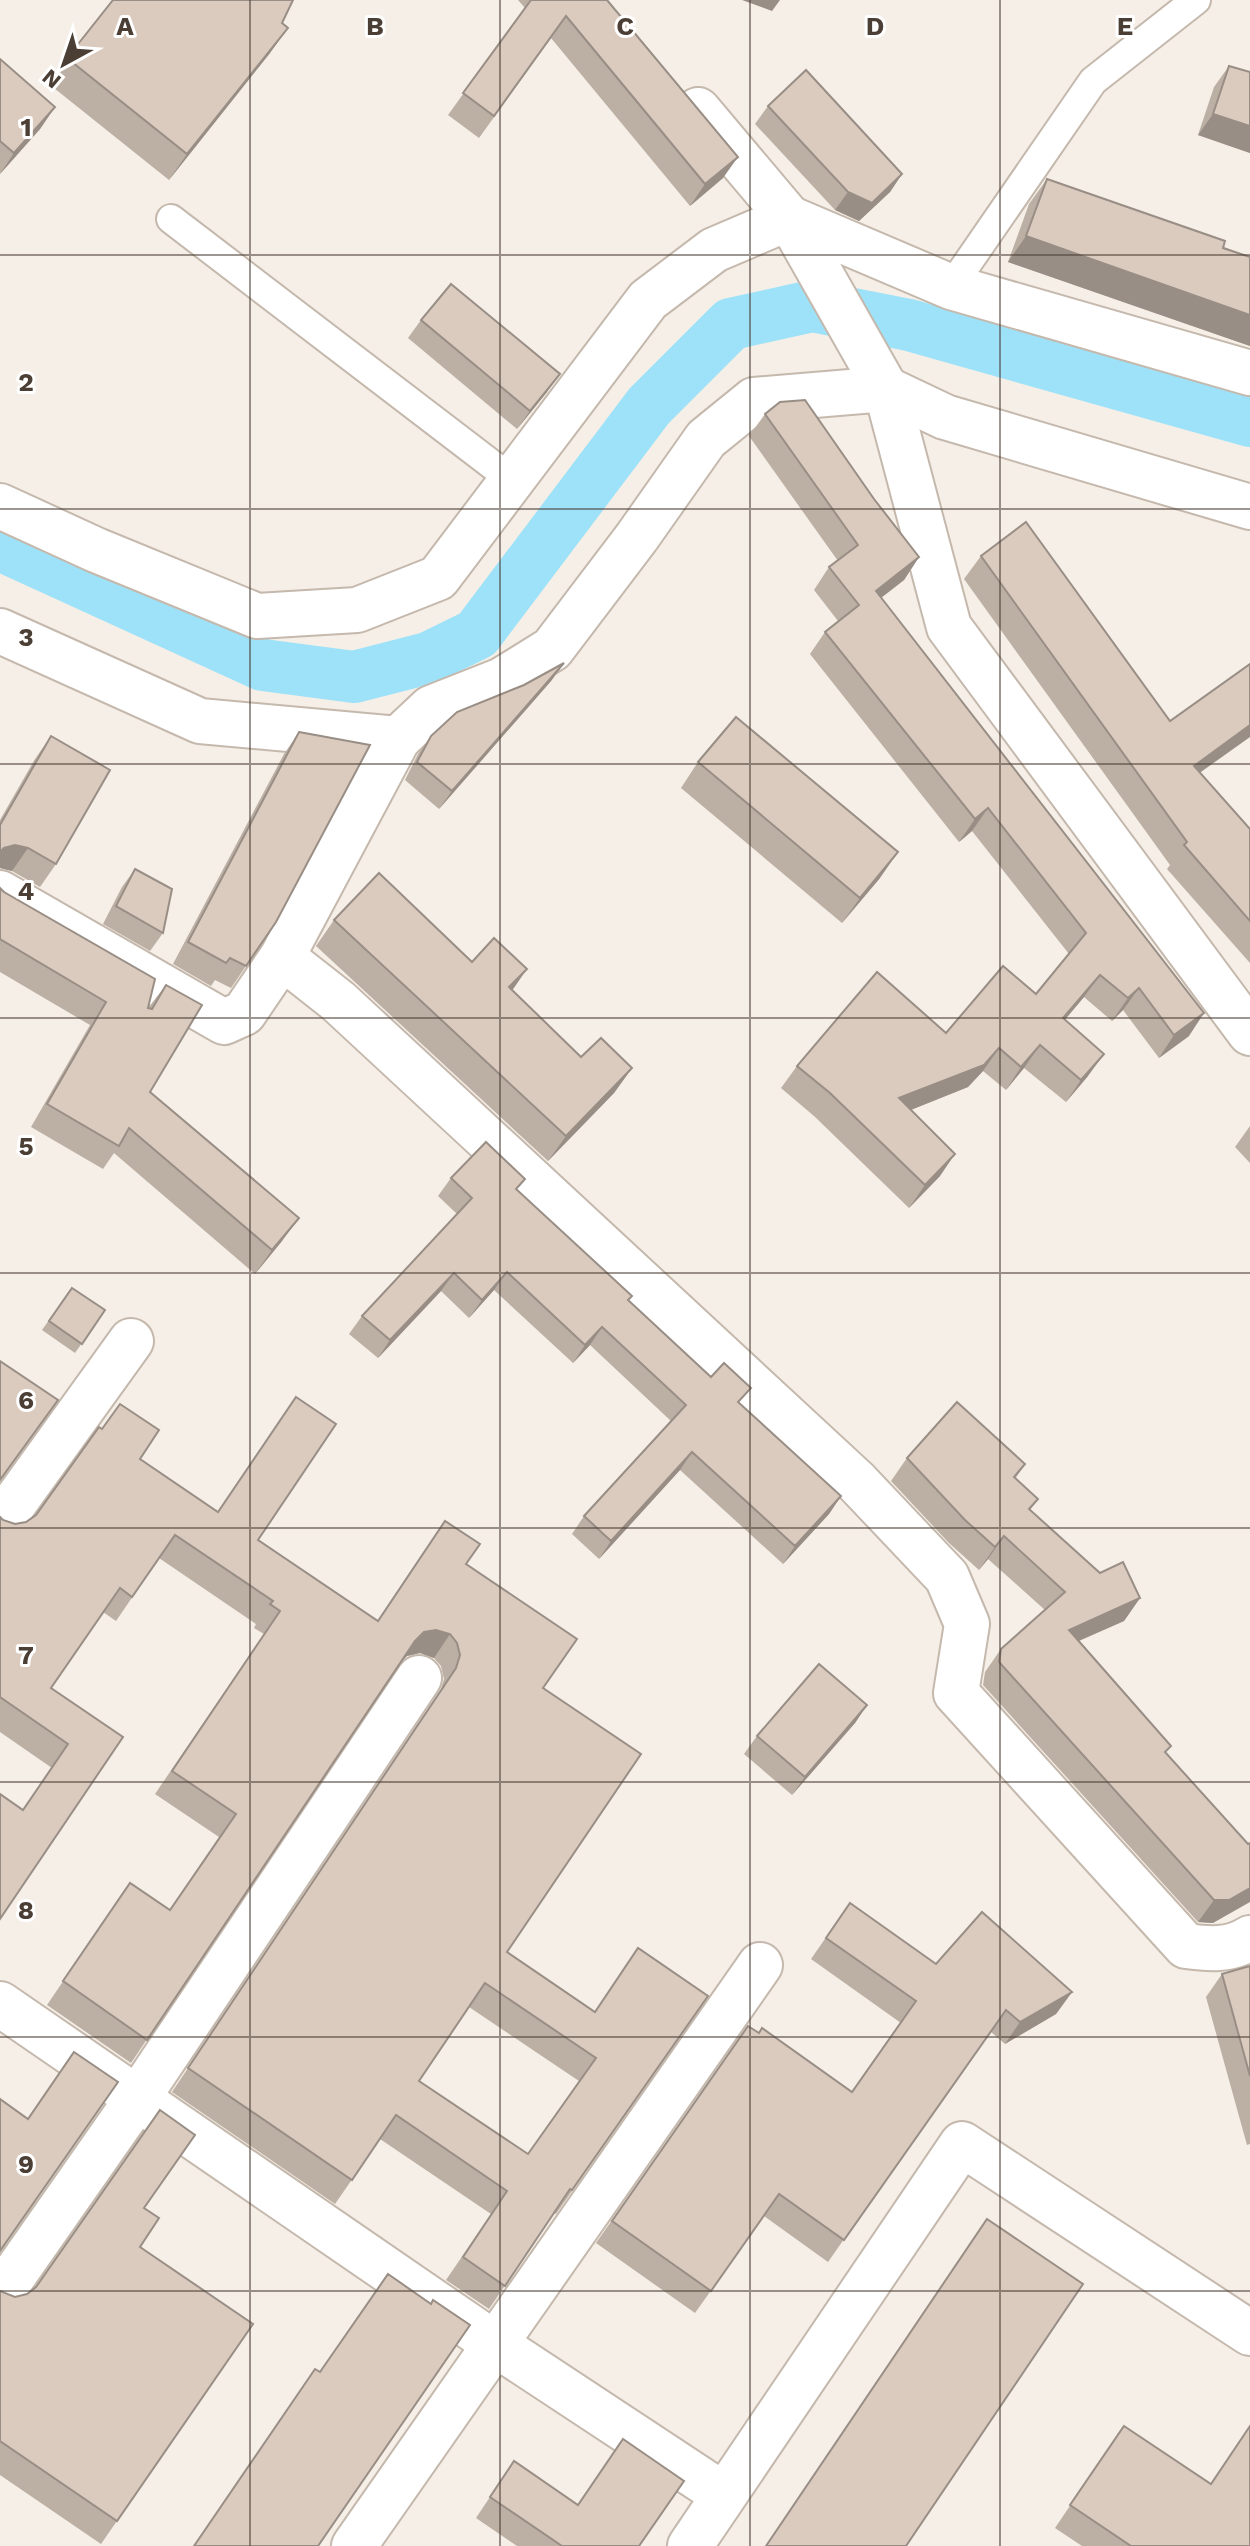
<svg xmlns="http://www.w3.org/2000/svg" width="1250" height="2546" font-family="'Work Sans',sans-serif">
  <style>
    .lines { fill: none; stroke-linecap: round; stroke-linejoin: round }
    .canal { stroke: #9de2f9; stroke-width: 52 }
    .service-casing { stroke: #c5b8ac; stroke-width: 32 }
    .minor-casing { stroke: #c5b8ac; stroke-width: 48 }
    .service { stroke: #fff; stroke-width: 28 }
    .minor { stroke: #fff; stroke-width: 44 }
    .wall { fill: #bcafa3; fill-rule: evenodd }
    .shaded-wall { fill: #998e85 }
    .building { fill: #dbcbbe; stroke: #998e85; stroke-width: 2; fill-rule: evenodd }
    .grid { fill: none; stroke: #4a3e35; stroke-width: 2; stroke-opacity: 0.55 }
    .grid-label { font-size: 26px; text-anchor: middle; font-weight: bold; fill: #4a3e35; stroke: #fff; stroke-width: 6; stroke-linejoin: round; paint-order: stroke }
  </style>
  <rect width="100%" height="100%" fill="#f5efe7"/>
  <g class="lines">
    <path class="canal" d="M0,545L263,665L354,677L428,658L477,634L649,406L731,324L812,306L909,325L1250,421"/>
    <defs>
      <g id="service">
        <path d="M171,219L512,480"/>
        <path d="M951,287L1093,81L1196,0"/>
      </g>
      <g id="minor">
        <path d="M698,110L789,218L886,389L949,627L1250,1033"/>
        <path d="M0,506L96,550L257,616L357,610L438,578L648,300L714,250L789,218L951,287L1250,373"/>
        <path d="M0,631L200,721L398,739"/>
        <path d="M0,893L224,1022L244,1013L282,957L398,739L431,708L502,680L552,649L637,537L706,439L754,400L886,389L945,417L1250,507"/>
        <path d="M282,957L338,1001L856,1481L947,1577L967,1624L956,1693L1186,1946C1208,1949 1230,1951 1250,1938"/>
        <path d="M0,1523L131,1341"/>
        <path d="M0,2004L495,2344L724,2495"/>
        <path d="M0,2295L137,2099L419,1678"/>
        <path d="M354,2546L760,1965"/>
        <path d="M690,2546L962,2144L1250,2333"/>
      </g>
    </defs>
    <use href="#service" class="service-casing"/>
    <use href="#minor" class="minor-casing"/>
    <use href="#service" class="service"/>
    <use href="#minor" class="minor"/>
  </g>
  <g class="wall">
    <path d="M518,0H607L723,178L690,206L551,38L479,138L448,115L525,8Z"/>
    <path d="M282,23L270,53L169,180L49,84L67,58Z"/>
    <path d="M0,59L55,107L40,129L0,174Z"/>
    <path d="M1229,66L1250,72V153L1198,135L1214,87Z"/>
    <path d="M768,106L902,174L890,192L859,221L835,210L755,124Z"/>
    <path d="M1047,179L1250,257V346L1008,262L1029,204Z"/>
    <path d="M421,320L547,392L517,429L408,338Z"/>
    <path d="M765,414L874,499L919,557L904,580L881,598L1189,1036L1159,1058L1123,1010L1112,1021L1084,997L1065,1020L1088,1076L1066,1102L1024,1068L1006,1090L983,1071L968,1087L911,1110L940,1176L909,1208L814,1116L781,1088L797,1066L946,1033L1036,994L1069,954L972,831L959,842L810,654L825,632L838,621L814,590L829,567L838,561L749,436Z"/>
    <path d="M981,556L1200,773L1250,829V963L1167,869L1170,865L964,579Z"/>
    <path d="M564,663L551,681L439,809L405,780L418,754L431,736Z"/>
    <path d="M299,732L276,922L231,988L215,980L211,986L173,964L284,754Z"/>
    <path d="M51,736L56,864L40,887L12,871L0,868V820L35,759Z"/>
    <path d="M698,762L880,878L842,923L681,788Z"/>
    <path d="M135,869L163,933L150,951L103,924L122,887Z"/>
    <path d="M0,888L148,1008L166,985L150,1092L282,1241L255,1274L114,1153L103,1169L31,1127L90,1025L0,972Z"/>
    <path d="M334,920L472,962L512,990L581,1057L632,1068L614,1093L548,1161L316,946Z"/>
    <path d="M1250,1126V1163L1235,1147Z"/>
    <path d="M451,1178L518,1190L628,1301L841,1496L829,1514L783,1564L680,1470L599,1559L572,1534L584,1516L671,1421L590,1345L573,1363L494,1290L469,1318L441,1291L378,1358L349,1334L362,1316L457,1214L438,1196Z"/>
    <path d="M72,1288L105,1310L75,1353L42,1330Z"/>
    <path d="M907,1458L1025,1464L1015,1479L1038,1499L1030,1510L1100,1573L1140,1598L1124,1621L1079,1641L1166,1753L1248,1844L1213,1923L1198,1922L983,1685L985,1672L1001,1649L1045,1610L988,1559L979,1570L949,1543L891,1481Z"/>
    <path d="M140,1459L378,1621L466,1564L543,1688L507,1952L595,2012L708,1996L556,2214L554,2213L489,2309L446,2280L491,2214L380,2139L335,2204L172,2092L440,1692L444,1679L441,1666L434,1658L420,1653L407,1656L400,1663L131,2063L47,2005L130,1883L170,1910L219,1837L155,1794L264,1634L254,1628L256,1624L159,1558L116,1621L103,1612L51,1688L123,1737L23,1810L52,1768L0,1732V1517L3,1520L15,1524L26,1522ZM469,2007L579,2081L528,2154L419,2081Z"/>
    <path d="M867,1705L855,1723L792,1795L744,1754L757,1736Z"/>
    <path d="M850,1903L936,1964L1072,1992L1056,2014L1005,2044L990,2031L828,2262L764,2216L695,2313L596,2243L748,2026L852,2092L901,2023L811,1959Z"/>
    <path d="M1250,1966V2144L1247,2145L1206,1997L1222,1974Z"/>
    <path d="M144,2208L140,2247L253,2324L101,2544L0,2475V2291L15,2297L27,2294Z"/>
    <path d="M1124,2426L1210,2484L1250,2546H1082L1055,2528Z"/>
    <path d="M514,2461L639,2546H517L476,2518Z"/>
  </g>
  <g class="shaded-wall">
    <path d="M742,0H780L772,11Z"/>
    <path d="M288,28L270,53L169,180L187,154Z"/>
    <path d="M55,107L40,129L0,174L14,153Z"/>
    <path d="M1213,114L1250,126V153L1198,135Z"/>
    <path d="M738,157L723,178L690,206L705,184Z"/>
    <path d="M902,174L890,192L859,221L835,210L848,192Z"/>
    <path d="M1026,236L1250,315V346L1008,262Z"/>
    <path d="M560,374L547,392L517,429L530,411Z"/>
    <path d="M919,557L904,580L860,614L876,591Z"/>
    <path d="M564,663L551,681L439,809L452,791Z"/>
    <path d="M1250,725V737L1177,789L1194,766Z"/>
    <path d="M988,808L972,831L959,842L975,819Z"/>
    <path d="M15,845L28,848L12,871L0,868V852L4,848Z"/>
    <path d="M898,852L880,878L842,923L860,898Z"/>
    <path d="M527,969L509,995V987Z"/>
    <path d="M1100,975L1084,997L1047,1040L1063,1018Z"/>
    <path d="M1139,988L1123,1010L1112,1021L1128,998Z"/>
    <path d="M1204,1013L1189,1036L1159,1058L1174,1035Z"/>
    <path d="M1040,1045L1024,1068L1006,1090L1021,1067Z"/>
    <path d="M999,1048L983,1071L968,1087L883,1121L899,1098Z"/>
    <path d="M1104,1054L1088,1076L1066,1102L1081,1080Z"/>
    <path d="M632,1068L614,1093L548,1161L566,1136Z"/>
    <path d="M955,1154L940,1176L909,1208L925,1185Z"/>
    <path d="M299,1218L282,1241L255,1274L272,1250Z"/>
    <path d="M507,1272L494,1290L469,1318L482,1300Z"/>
    <path d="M454,1273L441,1291L378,1358L390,1340Z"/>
    <path d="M602,1327L590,1345L573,1363L585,1345Z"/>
    <path d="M692,1452L680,1470L599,1559L611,1541Z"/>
    <path d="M841,1496L829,1514L783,1564L795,1546Z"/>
    <path d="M1004,1536L988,1559L979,1570L995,1547Z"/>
    <path d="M1140,1598L1124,1621L1053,1652L1069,1630Z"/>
    <path d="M436,1630L450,1634L434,1658L420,1653L407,1656L398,1664L415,1641L424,1632Z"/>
    <path d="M867,1705L855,1723L792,1795L805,1777Z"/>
    <path d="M1250,1888V1902L1213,1923L1198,1922L1214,1900Z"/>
    <path d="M1072,1992L1056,2014L1005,2044L1020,2022Z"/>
  </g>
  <g class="building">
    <path d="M113,0H293L282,23L288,28L187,154L67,58Z"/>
    <path d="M531,0H607L738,157L705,184L566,16L494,116L463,93Z"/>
    <path d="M0,59L55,107L14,153L0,141Z"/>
    <path d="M1229,66L1250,72V126L1213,114Z"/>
    <path d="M806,70L902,174L872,203L848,192L768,106Z"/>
    <path d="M1047,179L1225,241L1223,248L1250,257V315L1026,236Z"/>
    <path d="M451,284L560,374L530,411L421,320Z"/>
    <path d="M805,400L874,499L919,557L876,591L1204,1013L1174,1035L1139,988L1128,998L1100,975L1063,1018L1104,1054L1081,1080L1040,1045L1021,1067L999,1048L984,1065L899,1098L955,1154L925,1185L830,1093L797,1066L877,972L946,1033L1003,966L1036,994L1086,933L988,808L975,819L825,632L859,605L829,567L858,545L765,414L780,402Z"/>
    <path d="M1026,522L1170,721L1250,664V725L1194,766L1250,829V921L1184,845L1187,842L981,556Z"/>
    <path d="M564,663L452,791L417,762L431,736L457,712L524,685Z"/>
    <path d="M736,717L898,852L860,898L698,762Z"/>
    <path d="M299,732L370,745L276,922L246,966L230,958L226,963L188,942Z"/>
    <path d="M51,736L110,770L56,864L28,848L15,845L4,848L0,852V825Z"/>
    <path d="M135,869L172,889L163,933L116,906Z"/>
    <path d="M379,873L472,962L494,938L527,969L509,987L581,1057L601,1038L632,1068L566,1136L334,920Z"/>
    <path d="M0,888L4,892L155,979L148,1008L152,1009L166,985L202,1005L150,1092L299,1218L272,1250L129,1128L119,1146L47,1104L106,1002L0,939Z"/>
    <path d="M486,1142L525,1179L516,1189L632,1296L628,1300L711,1377L724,1363L751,1388L738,1402L841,1496L795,1546L692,1452L611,1541L584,1516L686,1405L602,1327L585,1345L507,1272L482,1300L454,1273L390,1340L362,1316L472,1198L451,1178Z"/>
    <path d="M72,1288L105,1310L82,1344L49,1321Z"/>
    <path d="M0,1361L58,1400L0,1480Z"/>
    <path d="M296,1397L336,1424L258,1540L378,1621L445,1521L480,1544L466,1564L577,1639L543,1688L641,1754L507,1952L595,2012L638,1948L708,1996L572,2190L570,2189L505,2286L463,2257L507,2191L396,2115L352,2180L188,2068L456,1668L460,1655L457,1643L450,1634L436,1630L424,1632L415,1641L147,2040L63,1981L130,1883L170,1910L236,1814L172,1771L280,1611L270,1604L273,1601L175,1535L132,1597L120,1588L51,1688L123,1737L0,1919V1794L23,1810L68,1744L0,1697V1517L3,1520L15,1524L26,1522L36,1515L99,1427L102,1429L120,1404L159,1430L140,1459L218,1512ZM485,1983L596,2058L528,2154L419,2081Z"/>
    <path d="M957,1402L1025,1464L1014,1477L1038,1499L1029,1509L1100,1573L1123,1562L1140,1598L1069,1630L1171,1746L1165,1752L1248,1844L1250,1843V1888L1229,1900H1214L999,1662L1001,1649L1065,1592L1004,1536L995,1547L965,1520L907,1458Z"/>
    <path d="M819,1664L867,1705L805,1777L757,1736Z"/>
    <path d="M850,1903L936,1964L982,1912L1072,1992L1020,2022L1006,2010L844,2240L779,2194L711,2291L612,2221L748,2026L759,2033L762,2028L852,2092L916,2001L826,1938Z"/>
    <path d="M1250,1966V2076L1222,1974Z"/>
    <path d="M74,2052L118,2082L0,2251V2099L28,2119Z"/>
    <path d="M160,2110L195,2135L144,2208L159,2218L140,2247L253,2324L117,2521L0,2441V2291L15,2297L27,2294L36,2287Z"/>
    <path d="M987,2219L1083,2284L906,2546H766Z"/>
    <path d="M388,2274L431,2304L433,2300L470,2325L318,2546H194L315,2369L320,2372Z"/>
    <path d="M1124,2426L1211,2484L1250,2426V2546H1131L1070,2505Z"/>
    <path d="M623,2439L684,2481L639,2546H562L490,2497L514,2461L578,2505Z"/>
  </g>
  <path class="grid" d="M250,0V2546M500,0V2546M750,0V2546M1000,0V2546M0,255H1250M0,509H1250M0,764H1250M0,1018H1250M0,1273H1250M0,1528H1250M0,1782H1250M0,2037H1250M0,2291H1250"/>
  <g class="grid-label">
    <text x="125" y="35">A</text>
    <text x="375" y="35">B</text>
    <text x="625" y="35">C</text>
    <text x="875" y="35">D</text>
    <text x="1125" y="35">E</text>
    <text x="26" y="136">1</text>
    <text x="26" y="391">2</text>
    <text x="26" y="646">3</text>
    <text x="26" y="900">4</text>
    <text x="26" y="1155">5</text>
    <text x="26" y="1409">6</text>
    <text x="26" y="1664">7</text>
    <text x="26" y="1919">8</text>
    <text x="26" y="2173">9</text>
  </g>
  <g transform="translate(64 64) rotate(220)" stroke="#ffffff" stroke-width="6" paint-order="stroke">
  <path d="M0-6L14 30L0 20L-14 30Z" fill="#4a3e35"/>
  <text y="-12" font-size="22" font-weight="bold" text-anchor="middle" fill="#4a3e35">N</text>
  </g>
</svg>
